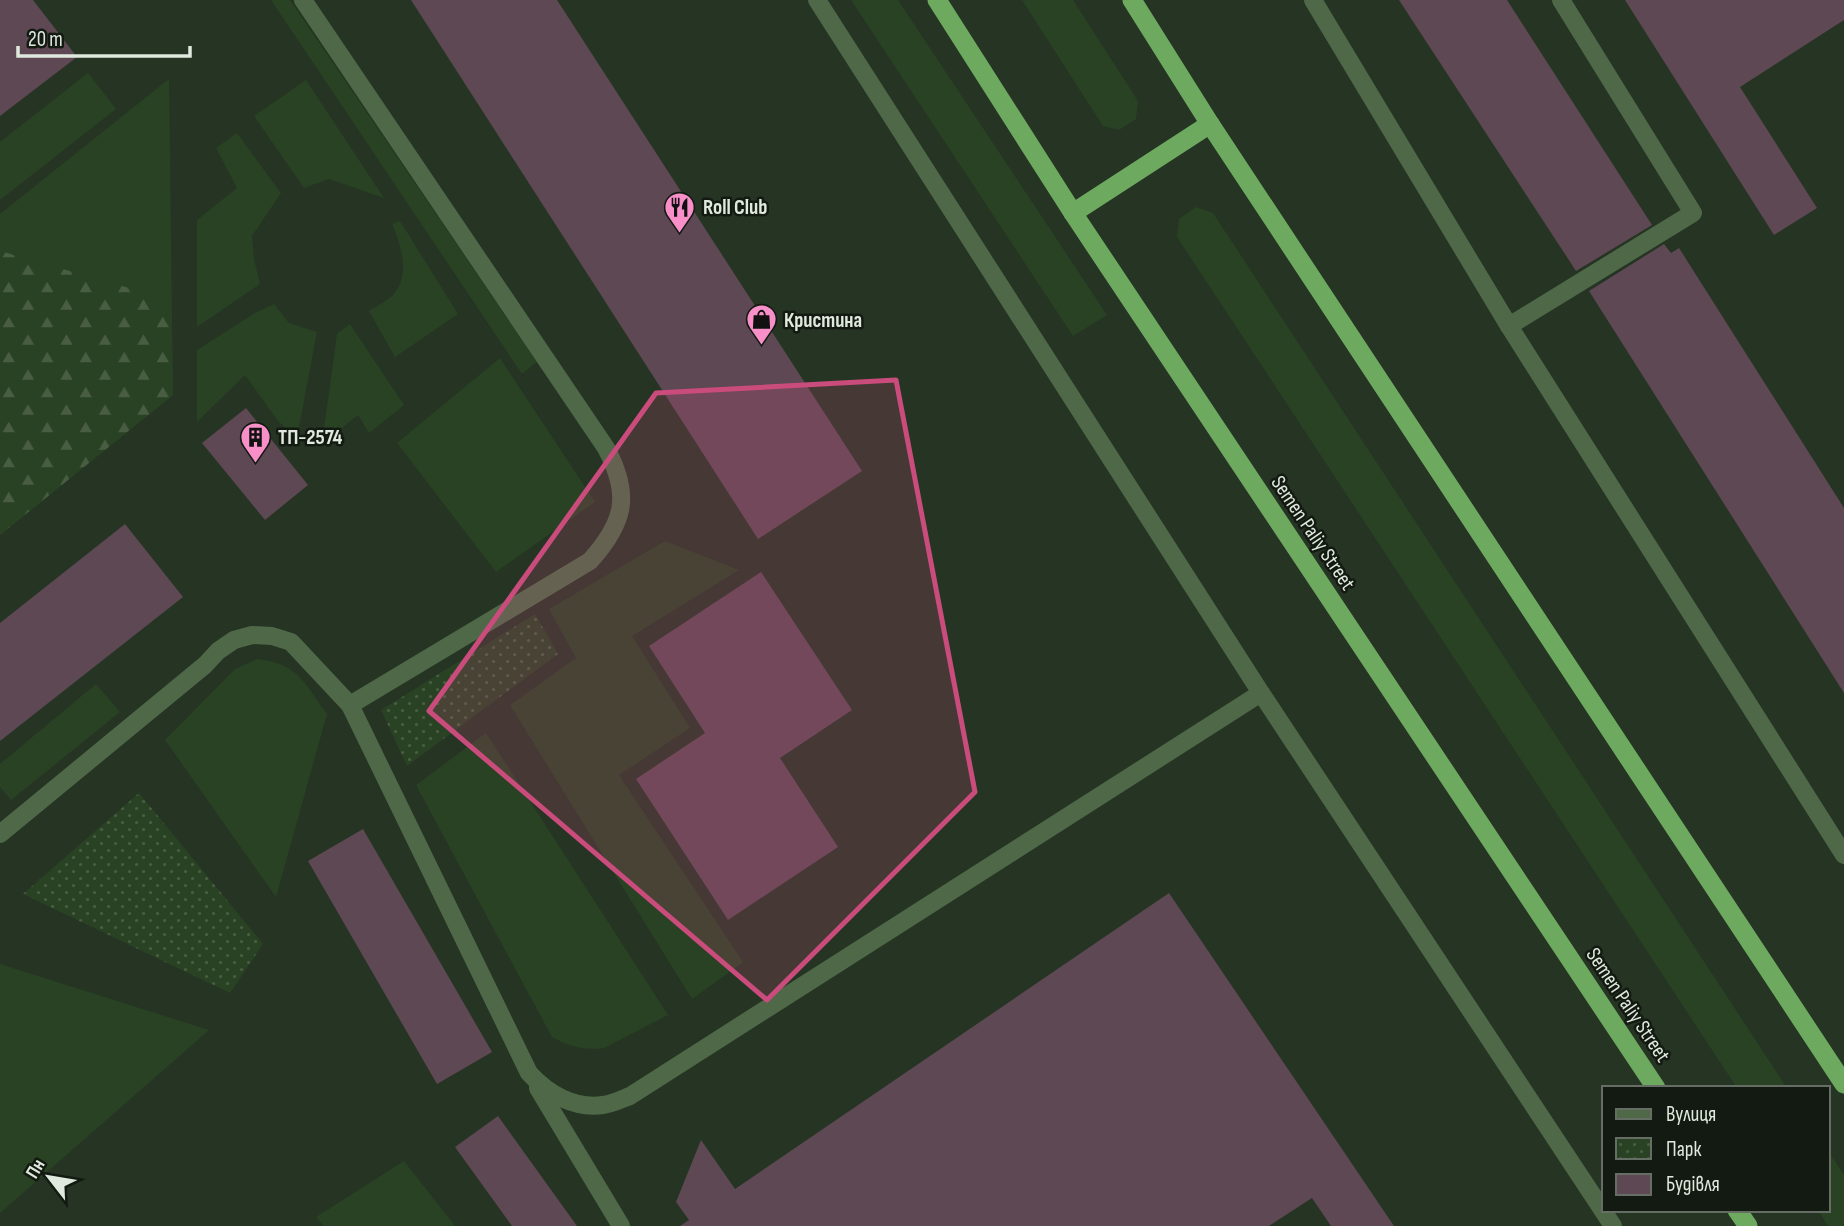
<svg xmlns="http://www.w3.org/2000/svg" width="1844" height="1226" font-family="'Sofia Sans Condensed',sans-serif">
  <style>
    .green { fill: #294223 }
    .forest { fill: url(#forest-firs) }
    .park { fill: url(#park-dots) }
    .building { fill: #5e4853 }
    .lines { fill: none; stroke-linecap: round; stroke-linejoin: round }
    .service { stroke: #4e6848; stroke-width: 18 }
    .minor { stroke: #4e6848; stroke-width: 18 }
    .trunk { stroke: #6daa60; stroke-width: 19 }
    .marked { fill: #ca4c7c; fill-opacity: 0.2; stroke: #ca4c7c; stroke-width: 5; stroke-linejoin: round }
    .labels { text-anchor: middle; dominant-baseline: central; stroke-width: 5; stroke-linejoin: round; paint-order: stroke }
    .poi-label { font-size: 21px; font-weight: bold; fill: #e0e9de; stroke: #131a12; text-anchor: start }
    .street-label { font-size: 21px; fill: #e0e9de; stroke: #131a12 }
  </style>
  <defs>
    <pattern id="forest-firs" width="22" height="20" patternUnits="userSpaceOnUse" patternTransform="scale(1.75)"><rect width="22" height="20" fill="#294223"/><path d="M5 1l3.5 6h-7zM16 11l3.5 6h-7z" fill="#485d42"/></pattern>
    <pattern id="park-dots" width="8" height="8" patternUnits="userSpaceOnUse" patternTransform="scale(1.75)"><rect width="8" height="8" fill="#294223"/><path d="M2 2h.1M6 6h.1" fill="none" stroke="#485d42" stroke-width="1.8" stroke-linecap="round"/></pattern>
  </defs>
  <rect width="100%" height="100%" fill="#263423"/>
  <g class="green">
    <path d="M271,0H290L537,362L522,374Z"/>
    <path d="M851,0H898L1107,315L1073,336Z"/>
    <path d="M1022,0H1073L1138,101L1136,119L1119,130L1103,126Z"/>
    <path d="M88,73L116,109L0,200V142Z"/>
    <path d="M169,79L173,395L0,535V214Z"/>
    <path d="M306,80L384,198L329,179L304,188L254,116Z"/>
    <path d="M237,133L281,193L252,236L254,259L260,284L197,327V220L237,188L216,148Z"/>
    <path d="M1196,207L1213,213L1787,1088H1737L1177,237L1179,219Z"/>
    <path d="M400,221L458,314L395,357L369,311C377,306 387,301 393,295C411,275 401,245 392,224Z"/>
    <path d="M274,304L289,323L317,332L297,438L278,421L245,375L197,422V350L255,313Z"/>
    <path d="M350,324L404,405L369,433L358,415L322,444L337,334Z"/>
    <path d="M500,358L595,502L496,572L397,443Z"/>
    <path d="M665,541L739,570L632,636L690,728L619,775L743,962L692,999L510,705L576,658L549,609Z"/>
    <path d="M257,659C298,663 305,684 327,714L276,897L165,740L235,669Z"/>
    <path d="M96,684L120,712L11,800L0,787V764Z"/>
    <path d="M486,733L668,1015L604,1048C586,1051 568,1046 552,1037L416,785Z"/>
    <path d="M0,964L209,1030L0,1213Z"/>
    <path d="M1828,1151L1844,1175V1226H1828L1818,1210H1828Z"/>
    <path d="M404,1161L455,1226H324L316,1217Z"/>
  </g>
  <path class="forest" d="M0,251L171,300L173,395L0,535Z"/>
  <g class="park">
    <path d="M535,614L558,654L407,766L381,710Z"/>
    <path d="M139,793L263,944L230,993L23,894Z"/>
  </g>
  <g class="building">
    <path d="M0,0H33L77,57L0,116Z"/>
    <path d="M411,0H557L862,471L758,539Z"/>
    <path d="M1399,0H1507L1652,225L1576,271Z"/>
    <path d="M1625,0H1844V20L1740,87L1817,208L1774,235Z"/>
    <path d="M1664,244L1671,253L1679,248L1844,508V693L1589,291Z"/>
    <path d="M246,408L308,485L265,520L202,443Z"/>
    <path d="M125,524L183,597L0,741V623Z"/>
    <path d="M761,572L852,710L780,758L838,847L728,920L636,779L705,733L649,646Z"/>
    <path d="M363,829L492,1052L437,1084L308,861Z"/>
    <path d="M1169,893L1394,1226H1331L1312,1198L1269,1226H680L689,1220L676,1202L701,1140L735,1189Z"/>
    <path d="M498,1116L577,1226H512L455,1147Z"/>
  </g>
  <g class="lines">
    <g class="service">
      <path d="M303,0L606,448C631,495 625,522 590,561L350,705"/>
      <path d="M1313,0L1509,326L1844,855"/>
      <path d="M1509,326L1693,213L1561,0"/>
      <path d="M0,834L205,665L218,651L234,640L252,635L272,636L291,642L350,705L529,1073C548,1094 574,1109 603,1105C612,1104 622,1099 630,1096L1261,693"/>
      <path d="M538,1088L621,1226"/>
    </g>
    <path class="minor" d="M817,0L1261,693L1613,1226"/>
    <g class="trunk">
      <path d="M937,0L1073,213L1656,1088"/>
      <path d="M1132,0L1210,124L1844,1084"/>
      <path d="M1073,213L1210,124"/>
      <path d="M1737,1210L1748,1226"/>
    </g>
  </g>
  <path class="marked" d="M896,380L975,792L767,1000L429,711L656,393Z"/>
  <defs>
    <symbol id="restaurant-pin" viewBox="-11 -11 22 30"><path d="M0 17L-7.5 6A9.5 9.5 0 1 1 7.5 6Z" fill="#f98fc9" stroke="#131a12"/><path d="M-5-6h1v4h1v-4h1v4h1v-4h1v5L-1.5 .5V6h-2V.5L-5-1ZM5-6V6H3V1.5H1.5Q1.5-4 5-6Z" fill="#111"/></symbol>
    <symbol id="shop-pin" viewBox="-11 -11 22 30"><path d="M0 17L-7.5 6A9.5 9.5 0 1 1 7.5 6Z" fill="#f98fc9" stroke="#131a12"/><path d="M-5-2.5h2.3a2.7 3.5 0 0 1 5.4 0H5L5.5 6h-11ZM-1.5-2.5h3a1.5 2.3 0 0 0-3 0Z" fill="#111"/></symbol>
    <symbol id="building-pin" viewBox="-11 -11 22 30"><path d="M0 17L-7.5 6A9.5 9.5 0 1 1 7.5 6Z" fill="#f98fc9" stroke="#131a12"/><path d="M-4-6H4V6H1V3H-1V6H-4ZM-2.5-4.3h1.7v1.8h-1.7ZM.8-4.3h1.7v1.8H.8ZM-2.5-1h1.7V.8h-1.7ZM.8-1h1.7V.8H.8Z" fill="#111"/></symbol>
  </defs>
  <g fill-rule="evenodd">
    <use href="#restaurant-pin" x="662" y="190" width="35" height="47"/>
    <use href="#shop-pin" x="744" y="302" width="35" height="47"/>
    <use href="#building-pin" x="238" y="420" width="35" height="47"/>
  </g>
  <g class="labels">
    <g class="poi-label">
      <text x="703" y="207">Roll Club</text>
      <text x="784" y="320">Кристина</text>
      <text x="278" y="437">ТП-2574</text>
    </g>
    <g class="street-label">
      <text transform="translate(1313 533) rotate(56)">Semen Paliy Street</text>
      <text transform="translate(1628 1005) rotate(56)">Semen Paliy Street</text>
    </g>
  </g>
  <rect x="1602" y="1086" width="228" height="126" fill="#131a12" stroke="#656d64" stroke-width="2"/>
  <rect x="1616" y="1109" width="35" height="10" fill="#4e6848" stroke="#656d64" stroke-width="2"/>
  <text x="1666" y="1121" font-size="21" fill="#e0e9de">Вулиця</text>
  <rect x="1616" y="1138" width="35" height="21" fill="url(#park-dots)" stroke="#656d64" stroke-width="2"/>
  <text x="1666" y="1156" font-size="21" fill="#e0e9de">Парк</text>
  <rect x="1616" y="1174" width="35" height="21" fill="#5e4853" stroke="#656d64" stroke-width="2"/>
  <text x="1666" y="1191" font-size="21" fill="#e0e9de">Будівля</text>
  <g transform="translate(49 1177) rotate(301)" stroke="#131a12" stroke-width="5" paint-order="stroke">
  <path d="M0-5L12 26L0 18L-12 26Z" fill="#e0e9de"/>
  <text y="-10" font-size="19" font-weight="bold" text-anchor="middle" fill="#e0e9de">Пн</text>
  </g>
  <path d="M18 46v10h172v-10" fill="none" stroke="#e0e9de" stroke-width="3.5"/>
  <text x="28" y="46" font-size="21" fill="#e0e9de" stroke="#131a12" stroke-width="5" paint-order="stroke">20 m</text>
</svg>
